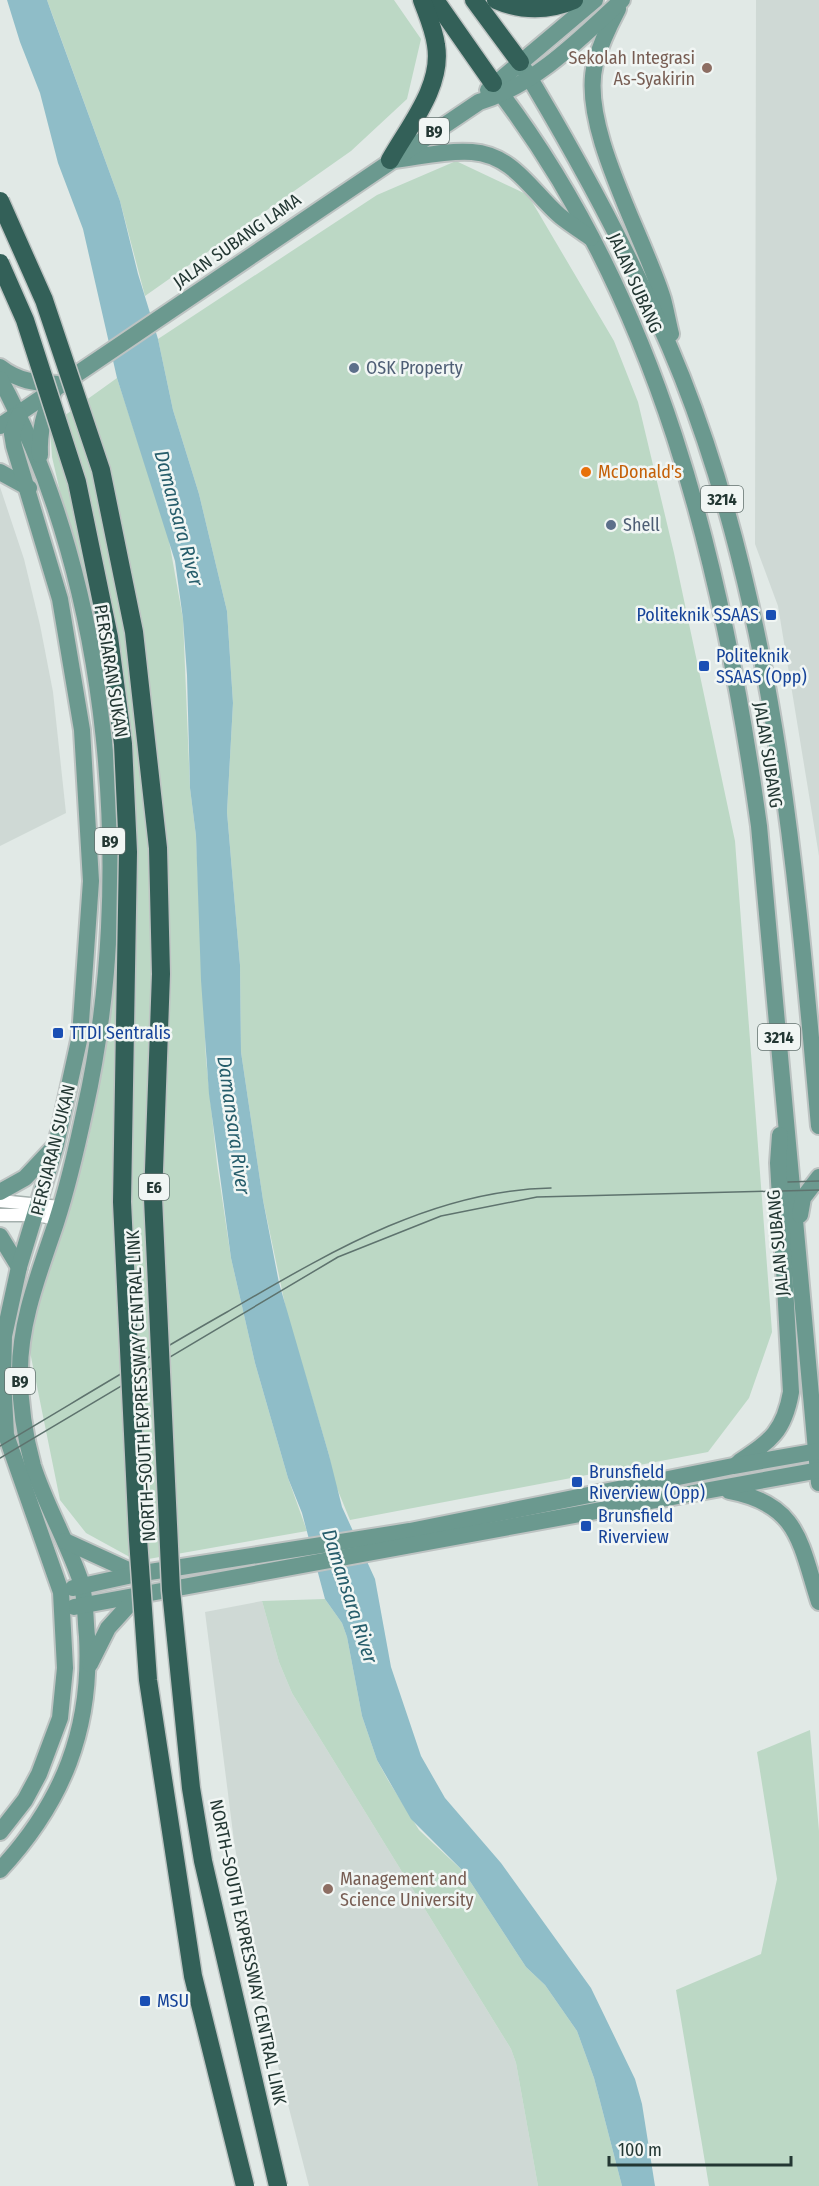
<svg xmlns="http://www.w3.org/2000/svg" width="819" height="2186" font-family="'Fira Sans Condensed',sans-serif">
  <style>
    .built { fill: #cfd9d5 }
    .green { fill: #bcd8c5 }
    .water { fill: #8fbdc8 }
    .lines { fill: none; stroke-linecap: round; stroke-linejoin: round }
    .minor-casing { stroke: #a4b0ad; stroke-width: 15 }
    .major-casing { stroke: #bdc3c2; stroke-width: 20 }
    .highway-casing { stroke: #bdc3c2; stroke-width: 21 }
    .minor { stroke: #fff; stroke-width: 12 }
    .major { stroke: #6b998f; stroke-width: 16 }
    .highway { stroke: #336058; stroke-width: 18 }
    .tram { stroke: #5e736e; stroke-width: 1.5 }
    .highway-bridge-casing { stroke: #bdc3c2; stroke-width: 21; stroke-linecap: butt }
    .highway-bridge { stroke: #336058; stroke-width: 18 }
    .education-dot { fill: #8d6e63; stroke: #f1f6f4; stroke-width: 2 }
    .service-dot { fill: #5c6f8a; stroke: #f1f6f4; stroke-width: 2 }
    .food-dot { fill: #e8710a; stroke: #f1f6f4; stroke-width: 2 }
    .transit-dot { fill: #1a4fb4; stroke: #f1f6f4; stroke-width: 2 }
    .labels { text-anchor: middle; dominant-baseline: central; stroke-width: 5; stroke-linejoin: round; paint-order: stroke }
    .shield { fill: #f1f6f4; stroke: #61706d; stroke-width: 1.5 }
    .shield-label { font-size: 16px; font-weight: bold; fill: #233733 }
    .education-label { font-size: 18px; fill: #785e54; stroke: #f1f6f4; text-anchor: end }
    .street-label { font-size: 18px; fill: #233733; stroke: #f1f6f4 }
    .service-label { font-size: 18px; fill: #4e5e75; stroke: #f1f6f4; text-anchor: start }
    .food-label { font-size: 18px; fill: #c56008; stroke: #f1f6f4; text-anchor: start }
    .transit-label { font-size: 18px; fill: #164399; stroke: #f1f6f4; text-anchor: start }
    .water-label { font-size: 20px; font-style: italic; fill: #265d6b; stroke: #f1f6f4 }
  </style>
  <rect width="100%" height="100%" fill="#e1e9e6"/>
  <g class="built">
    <path d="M756,0H819V856L778,606L755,544Z"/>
    <path d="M0,487L24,559L40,625L53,692L66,813L0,846Z"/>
    <path d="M262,1601L279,1662L292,1693L511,2049L516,2063L538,2186H309L258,1988L234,1841L205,1612Z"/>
  </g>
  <g class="green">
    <path d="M47,0H394L421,39L407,99L351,151L145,296L120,201Z"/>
    <path d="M456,161L528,195L614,341L638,402L674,553L735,841L772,1332L749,1398L708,1452L350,1520L334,1481L329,1455L287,1314L263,1200L241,1052L240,965L227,812L233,703L227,611L199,494L173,410L158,339L377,195Z"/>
    <path d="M117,378L168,535L183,619L190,788L196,836L206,1059L217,1164L231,1258L255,1363L288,1478L307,1531L137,1561L86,1533L60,1500L28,1342L88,1142L106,1044L107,872L84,595L52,457L50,426Z"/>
    <path d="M325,1599L342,1623L347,1637L362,1716L377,1760L388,1780L419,1830L464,1872L526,1967L545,1985L577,2031L594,2078L622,2186H538L516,2063L511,2049L292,1693L279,1662L262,1601Z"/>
    <path d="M810,1730L819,1831V2186H709L676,1990L761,1954L777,1879L757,1752Z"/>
  </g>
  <path class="water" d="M7,0H47L53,17L120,201L138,274L158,339L173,410L199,494L227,611L233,703L227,812L240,965L241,1052L263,1200L279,1283L329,1455L342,1507L375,1579L391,1667L421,1756L445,1798L501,1863L591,1988L635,2079L642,2104L655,2186H622L594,2078L577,2031L545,1985L526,1967L464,1872L411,1819L377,1760L362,1716L347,1637L342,1623L325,1599L302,1513L288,1478L255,1363L231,1258L209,1094L201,980L196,836L190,788L187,675L183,619L175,561L117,378L83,229L58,163L40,93L20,42Z"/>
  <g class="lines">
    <defs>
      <g id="minor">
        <path d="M0,1201L60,1207"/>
        <path d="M0,1215H37L57,1219"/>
      </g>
      <g id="major">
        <path d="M618,9C609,26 600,45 595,64C579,127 644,236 663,299C666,310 668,322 671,334"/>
        <path d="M520,62C581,163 638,267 682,377C776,616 796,872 819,1126"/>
        <path d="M493,83C658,295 723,565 759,826L819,1483"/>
        <path d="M488,90L595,0"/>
        <path d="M393,160C419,157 446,150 472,152C514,155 532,192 560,216C570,224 581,231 591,238"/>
        <path d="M0,367C18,381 35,383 58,384"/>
        <path d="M0,379C112,585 136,882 85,1109C77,1147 68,1186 56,1223C40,1271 19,1322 20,1374C20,1404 25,1437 33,1466C46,1506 68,1543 81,1582C86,1599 85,1619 87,1636C92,1729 63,1802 0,1870"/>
        <path d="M0,426L479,102C535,85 580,39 622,0"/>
        <path d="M40,455C39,430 44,413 54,391"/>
        <path d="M0,472L29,488"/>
        <path d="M0,1192L25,1178L54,1147"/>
        <path d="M800,1215L803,1198L819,1177"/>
        <path d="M0,1236L19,1267"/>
        <path d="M739,1462C770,1441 784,1432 791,1392L778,1163L780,1135"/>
        <path d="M729,1491C799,1504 800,1543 819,1602"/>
        <path d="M65,1541L137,1574"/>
        <path d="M73,1588L137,1574L410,1531L733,1466L819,1451"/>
        <path d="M74,1607L819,1470"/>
        <path d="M90,1664L108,1628L137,1596"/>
        <path d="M0,1832L25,1800L39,1774L60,1718L65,1668L61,1592L6,1435L3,1379L4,1336L19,1267L56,1145L80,1036L91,881L82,730L60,599L14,446L12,434L19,415"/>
      </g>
      <g id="highway">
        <path d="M435,0L493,83"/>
        <path d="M474,0L520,62"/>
        <path d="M496,0C521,11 549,11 574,0"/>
        <path d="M390,160C409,126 443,86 436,45C434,29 427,14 422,0"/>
      </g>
    </defs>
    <use href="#minor" class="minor-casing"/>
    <use href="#major" class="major-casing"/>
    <use href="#highway" class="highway-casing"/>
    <use href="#minor" class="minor"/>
    <use href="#major" class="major"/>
    <use href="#highway" class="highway"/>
    <g class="tram">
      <path d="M788,1182L819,1181"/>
      <path d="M0,1446C76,1401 151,1355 227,1312C327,1254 432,1190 551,1188"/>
      <path d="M0,1458L338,1257L441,1216L537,1197L819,1190"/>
    </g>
    <defs>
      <g id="highway-bridge">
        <path d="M0,201L44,300L101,470L134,632L158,848L161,974L153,1198L171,1590L191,1788L203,1861L278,2186"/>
        <path d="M0,263L25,320L77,482L109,637L123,744L128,852L122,1202L138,1539L148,1680L193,1976L245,2186"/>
      </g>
    </defs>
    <use href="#highway-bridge" class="highway-bridge-casing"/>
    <use href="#highway-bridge" class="highway-bridge"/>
  </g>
  <g class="education-dot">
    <circle cx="707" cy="68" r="6"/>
    <circle cx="328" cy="1889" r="6"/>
  </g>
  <g class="service-dot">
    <circle cx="354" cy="368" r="6"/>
    <circle cx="611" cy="525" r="6"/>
  </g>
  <circle class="food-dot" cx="586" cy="472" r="6"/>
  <g class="transit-dot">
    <rect x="765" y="609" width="12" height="12" rx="3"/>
    <rect x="698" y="660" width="12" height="12" rx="3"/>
    <rect x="52" y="1027" width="12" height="12" rx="3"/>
    <rect x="571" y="1476" width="12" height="12" rx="3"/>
    <rect x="580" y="1520" width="12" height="12" rx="3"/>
    <rect x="139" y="1995" width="12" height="12" rx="3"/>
  </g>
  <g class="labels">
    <g class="shield">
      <rect x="419" y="118" width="30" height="26" rx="4.5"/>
      <rect x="701" y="486" width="42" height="26" rx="4.5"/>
      <rect x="95" y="828" width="30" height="26" rx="4.5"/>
      <rect x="758" y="1024" width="42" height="26" rx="4.5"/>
      <rect x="139" y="1174" width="30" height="26" rx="4.5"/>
      <rect x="5" y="1368" width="30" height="26" rx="4.5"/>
    </g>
    <g class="shield-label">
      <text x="434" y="131">B9</text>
      <text x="722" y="499">3214</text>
      <text x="110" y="841">B9</text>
      <text x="779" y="1037">3214</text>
      <text x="154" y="1187">E6</text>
      <text x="20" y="1381">B9</text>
    </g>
    <g class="education-label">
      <text x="695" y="58">Sekolah Integrasi<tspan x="695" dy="21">As-Syakirin</tspan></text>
      <text x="340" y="1879" text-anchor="start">Management and<tspan x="340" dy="21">Science University</tspan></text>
    </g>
    <g class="street-label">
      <text transform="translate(237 241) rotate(-35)">JALAN SUBANG LAMA</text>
      <text transform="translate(635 283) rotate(66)">JALAN SUBANG</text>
      <text transform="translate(111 671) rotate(81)">PERSIARAN SUKAN</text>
      <text transform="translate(768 755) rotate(81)">JALAN SUBANG</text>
      <text transform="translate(53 1150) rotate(-76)">PERSIARAN SUKAN</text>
      <text transform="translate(778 1243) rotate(-95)">JALAN SUBANG</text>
      <text transform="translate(141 1386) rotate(-93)">NORTH–SOUTH EXPRESSWAY CENTRAL LINK</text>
      <text transform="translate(248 1952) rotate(78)">NORTH–SOUTH EXPRESSWAY CENTRAL LINK</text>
    </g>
    <g class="service-label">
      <text x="366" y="368">OSK Property</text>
      <text x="623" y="525">Shell</text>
    </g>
    <g class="food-label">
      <text x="598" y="472">McDonald's</text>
    </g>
    <g class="transit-label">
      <text x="759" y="615" text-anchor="end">Politeknik SSAAS</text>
      <text x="716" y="656">Politeknik<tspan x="716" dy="21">SSAAS (Opp)</tspan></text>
      <text x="70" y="1033">TTDI Sentralis</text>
      <text x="589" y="1472">Brunsfield<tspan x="589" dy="21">Riverview (Opp)</tspan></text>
      <text x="598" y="1516">Brunsfield<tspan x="598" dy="21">Riverview</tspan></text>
      <text x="157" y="2001">MSU</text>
    </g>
    <g class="water-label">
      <text transform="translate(179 518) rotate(75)">Damansara River</text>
      <text transform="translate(234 1125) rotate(82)">Damansara River</text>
      <text transform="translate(350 1596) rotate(72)">Damansara River</text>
    </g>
  </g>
  <path d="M609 2156v9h182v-9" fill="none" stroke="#233733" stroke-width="3"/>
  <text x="618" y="2156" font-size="18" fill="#233733" stroke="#f1f6f4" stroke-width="4.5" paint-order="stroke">100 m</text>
</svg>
